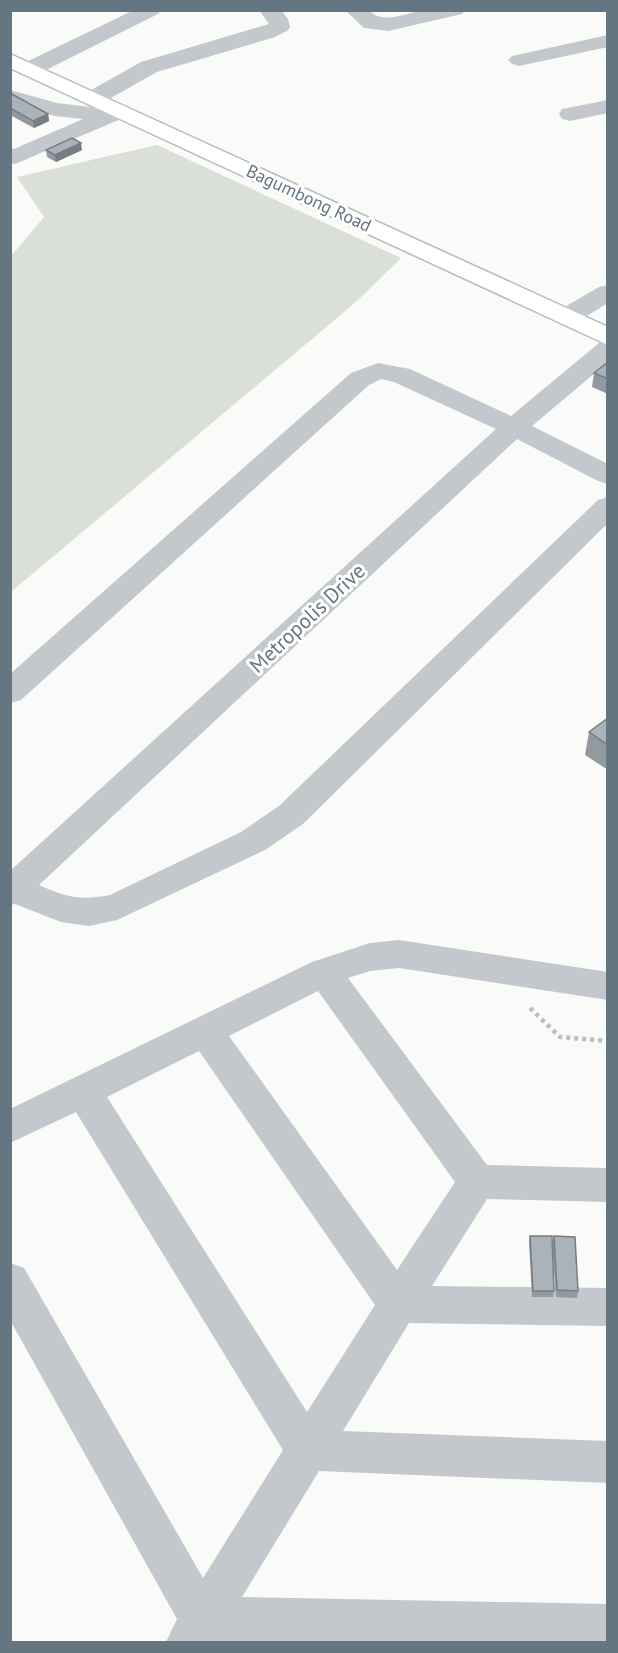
<svg xmlns="http://www.w3.org/2000/svg" width="618" height="1653" font-family="'PT Sans',sans-serif">
  <style>
    .green { fill: #dadfd7 }
    .lines { fill: none; stroke-linecap: round; stroke-linejoin: round }
    .major-casing { stroke: #b5babe; stroke-width: 3 }
    .path { stroke: #bbbfc2; stroke-width: 4.5; stroke-dasharray: 4 4; stroke-linecap: butt }
    .minor { fill: #c3c8cc; fill-rule: evenodd }
    .major { fill: #fff; fill-rule: evenodd }
    .wall { fill: #929a9f }
    .shaded-wall { fill: #777d82 }
    .building { fill: #aab3b9; stroke: #777d82; stroke-width: 1.5 }
    .labels { text-anchor: middle; dominant-baseline: central; stroke-width: 6; stroke-linejoin: round; paint-order: stroke }
    .far-street-label { font-size: 18px; fill: #657683; stroke: #fff }
    .street-label { font-size: 21px; fill: #657683; stroke: #fff }
  </style>
  <rect width="100%" height="100%" fill="#fafaf8"/>
  <path class="green" d="M157,145L401,258L357,301L11,592V256L44,217L17,177Z"/>
  <g class="lines">
    <defs>
      <path id="major" d="M10,54L608,327V345L10,68Z"/>
    </defs>
    <use href="#major" class="major-casing"/>
    <path class="path" d="M530,1008L560,1037L608,1041"/>
    <g class="minor">
      <path d="M134,10H161L158,14L38,74L30,75L22,74L19,69L22,64Z"/>
      <path d="M259,10H281L288,19L290,27L287,31L275,37L157,72L102,103L94,105L86,103L83,98L86,93L141,62L269,24Z"/>
      <path d="M345,10H368C386,26 405,12 426,10C439,9 452,10 465,10L462,14L388,31L364,28Z"/>
      <path d="M608,35V47L519,66L512,64L508,60L512,56Z"/>
      <path d="M10,90L57,103L106,109L120,104L128,106L131,111L128,116L15,164L10,163V148L14,149L83,119L55,116L10,103Z"/>
      <path d="M608,100V113L570,121L562,119L559,114L562,109Z"/>
      <path d="M608,285V303C592,312 575,327 556,322L552,317L556,312L599,287Z"/>
      <path d="M608,340V362L532,426L608,464V484L598,481L517,439L39,885C66,897 81,901 110,895L241,832L279,806L598,500L608,497V523L303,824L265,850L117,920L89,926L61,922L15,904L10,905V871L496,429L394,382L381,379L369,385L21,700L10,703V674L351,373L378,363L410,369L511,416L599,343Z"/>
      <path d="M399,940L608,972V1000L399,968L370,971L348,978L487,1165L608,1168V1202L487,1199L432,1286L608,1288V1326L409,1323L343,1431L608,1441V1483L319,1471L242,1597L608,1604V1642H166L177,1619L10,1320V1263L24,1268L203,1578L283,1450L76,1112L10,1143V1109L312,962L370,943ZM318,991L455,1182L397,1270L229,1036ZM199,1051L375,1305L307,1412L107,1097Z"/>
    </g>
    <use href="#major" class="major"/>
  </g>
  <g class="wall">
    <path d="M10,93L48,114L49,121L34,128L10,115Z"/>
    <path d="M46,150H82L56,162L47,157Z"/>
    <path d="M608,362V394L592,387L594,373Z"/>
    <path d="M608,718V770L585,755L589,732Z"/>
    <path d="M530,1236L554,1291L553,1297H532L529,1242Z"/>
    <path d="M554,1236L578,1291L577,1298L556,1297L552,1243Z"/>
  </g>
  <g class="shaded-wall">
    <path d="M48,114L49,121L34,128L33,121Z"/>
    <path d="M81,143L82,150L56,162L55,155Z"/>
  </g>
  <g class="building">
    <path d="M10,93L48,114L33,121L10,108Z"/>
    <path d="M72,138L81,143L55,155L46,150Z"/>
    <path d="M608,362V379L594,373Z"/>
    <path d="M608,718V745L589,732Z"/>
    <path d="M530,1236H552L554,1291H533Z"/>
    <path d="M554,1236L575,1237L578,1291L557,1290Z"/>
  </g>
  <g class="labels">
    <g class="far-street-label">
      <text transform="translate(309 198) rotate(25)">Bagumbong Road</text>
    </g>
    <g class="street-label">
      <text transform="translate(307 618) rotate(-43)">Metropolis Drive</text>
    </g>
  </g>
  <rect width="618" height="1653" fill="none" stroke="#657683" stroke-width="24"/>
</svg>
